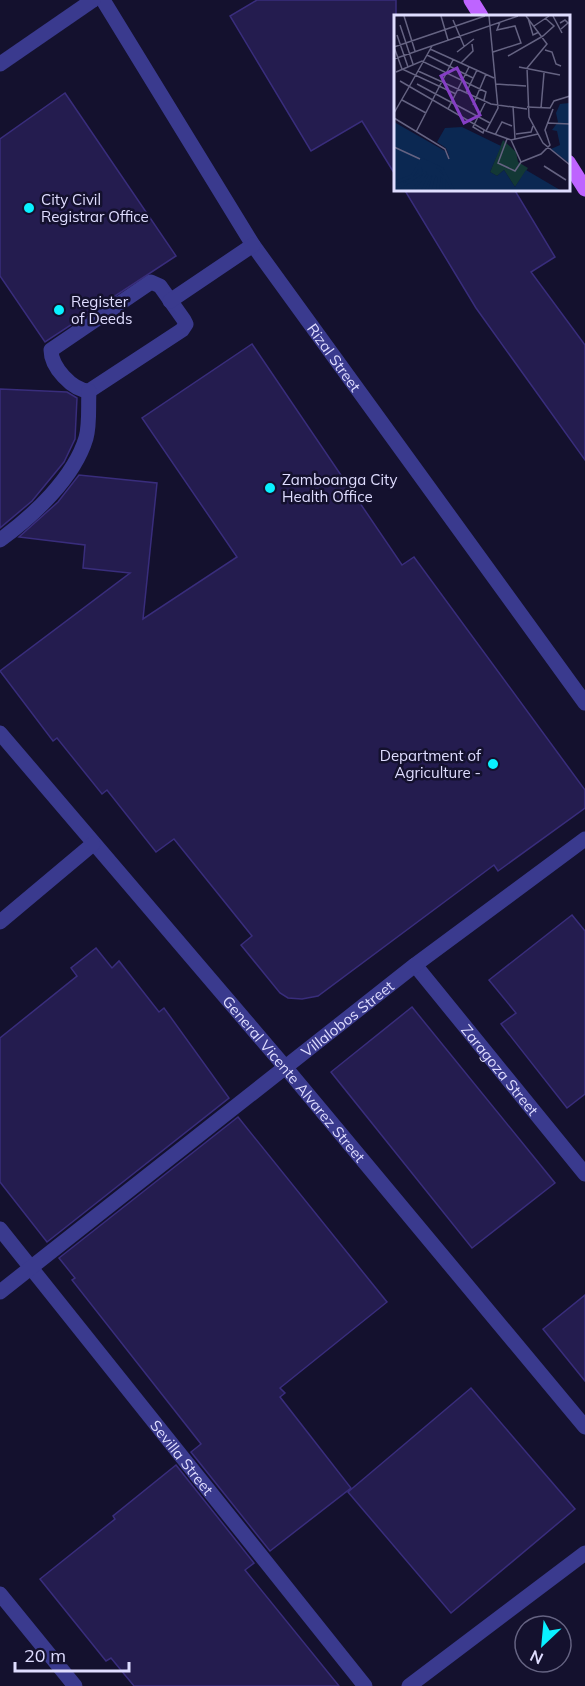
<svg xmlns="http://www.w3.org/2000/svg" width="585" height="1686" font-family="Mulish,sans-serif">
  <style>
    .building { fill: #241c4f; stroke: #392d7c; stroke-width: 1.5 }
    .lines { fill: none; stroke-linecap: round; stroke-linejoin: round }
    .minor { stroke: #3a3a8e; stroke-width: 15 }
    .major { stroke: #be64ff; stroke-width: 15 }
    .poi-dot { fill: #09f1ff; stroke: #14112e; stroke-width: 2 }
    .labels { text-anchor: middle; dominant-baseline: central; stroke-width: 5; stroke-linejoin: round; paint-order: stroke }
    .poi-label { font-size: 15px; fill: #dfddff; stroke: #14112e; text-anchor: start }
    .street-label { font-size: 15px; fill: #dfddff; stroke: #14112e }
    .inset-river { fill: none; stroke: #0b2852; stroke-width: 3 }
    .inset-road { fill: none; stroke: #656382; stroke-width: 1.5 }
    .view { fill: #853ec5; fill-opacity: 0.15; stroke: #853ec5; stroke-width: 3 }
    .inset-edge { fill: none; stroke: #dfddff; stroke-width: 3 }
  </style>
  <rect width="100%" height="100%" fill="#14112e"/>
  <g class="building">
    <path d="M257,0H396V176L362,121L311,151L230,16Z"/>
    <path d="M65,93L176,256L45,342L0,276V139Z"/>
    <path d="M404,189H514L555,257L531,272L585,345V460L476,308Z"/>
    <path d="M252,344L402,565L414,557L585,790V808L498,871L494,865L318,996L302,999L288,998L280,993L241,945L252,936L174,839L156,852L107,790L102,794L57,738L53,741L0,671L130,573L83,568L85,545L19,537L58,502L79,475L157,483L143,619L237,557L142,418Z"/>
    <path d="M0,389L67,392L77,398L75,439L64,462L32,501L0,528Z"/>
    <path d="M572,915L585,931V1094L567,1108L501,1024L516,1013L489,980Z"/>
    <path d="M96,948L112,968L119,961L159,1012L164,1008L229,1098L47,1242L0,1182V1038L77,976L71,968Z"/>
    <path d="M412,1007L555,1183L472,1248L331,1072Z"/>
    <path d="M238,1117L387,1302L280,1388L285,1393L280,1397L351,1488L270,1551L191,1452L201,1444L72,1280L75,1278L59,1258Z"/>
    <path d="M585,1295V1381L543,1329Z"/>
    <path d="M471,1388L575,1509L451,1613L348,1492Z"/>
    <path d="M176,1465L254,1563L245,1570L339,1686H134L111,1658L106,1661L40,1579L115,1519L113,1516Z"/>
  </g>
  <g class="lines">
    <g class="minor">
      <path id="s1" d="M103,0L253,245L585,703"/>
      <path d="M0,64L93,0"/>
      <path d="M151,282L160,286L184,320L186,324L182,330L89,391C72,390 51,367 51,350Z"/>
      <path d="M170,301L253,245"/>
      <path d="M0,540C33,516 74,478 86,438C90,424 88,406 89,391"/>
      <path id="s2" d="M0,733L286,1068L585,1427"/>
      <path d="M0,922L93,844"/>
      <path id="s3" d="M415,965L585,1174"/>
      <path id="s4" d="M0,1229L365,1686"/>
      <path id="s5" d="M0,1292L415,965L585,839"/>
      <path d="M0,1594L75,1686"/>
      <path d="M409,1686L585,1553"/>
    </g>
    <g class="major">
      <path d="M471,0L481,16"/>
      <path d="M568,162L585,189"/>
    </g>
  </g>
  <g class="poi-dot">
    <circle cx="29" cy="208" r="6"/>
    <circle cx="59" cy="310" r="6"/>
    <circle cx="270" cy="488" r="6"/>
    <circle cx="493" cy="764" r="6"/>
  </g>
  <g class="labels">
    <g class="poi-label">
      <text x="41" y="199">City Civil<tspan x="41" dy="17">Registrar Office</tspan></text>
      <text x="71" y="301">Register<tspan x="71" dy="17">of Deeds</tspan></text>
      <text x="282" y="479">Zamboanga City<tspan x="282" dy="17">Health Office</tspan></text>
      <text x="481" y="755" text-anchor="end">Department of<tspan x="481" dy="17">Agriculture -</tspan></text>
    </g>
    <g class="street-label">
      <text stroke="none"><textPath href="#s1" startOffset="426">Rizal Street</textPath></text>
      <text stroke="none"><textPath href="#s5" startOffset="442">Villalobos Street</textPath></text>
      <text stroke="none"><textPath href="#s3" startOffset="135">Zaragoza Street</textPath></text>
      <text stroke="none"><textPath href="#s2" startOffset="454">General Vicente Alvarez Street</textPath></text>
      <text stroke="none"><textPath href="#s4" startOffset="292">Sevilla Street</textPath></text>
    </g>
  </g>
  <g transform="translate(394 15)">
    <rect width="176" height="176" fill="#14112e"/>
    <path d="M109,125L122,137L124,147L134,153L121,172L110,155L103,161L96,157Z" fill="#133835"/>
    <path d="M175,88V148L157,134L166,130L163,116L158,115L164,107L162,98L166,89ZM0,107L51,136L56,144L52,133L43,127L51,113L68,112L107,131L96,157L103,161L110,155L121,172L132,155L166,175H0Z" fill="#0b2852"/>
    <path class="inset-river" d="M27,144L48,154L59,175M27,145L36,160L29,175M29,146L45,162L44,175M34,147L50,163V175M32,148L40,161L36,175M0,168L18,161L26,148M2,175L26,159V145M19,175L31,159L28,148"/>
    <path class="inset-road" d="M10,1L21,36M47,1L54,25M132,1L153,29L133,53L135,102L149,128L176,150M159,1L168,18M134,3L139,20L145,17M59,5L70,31M166,8L171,5L174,8L167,14M6,10L19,49M140,11L155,1M3,20L14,52M149,21L160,11L151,3M0,32L91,1M0,32L8,54L62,79M36,34L100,63M151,35L158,37L162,49L167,51M63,37L80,24M99,37L127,28L121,11L103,15L106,7M33,40L79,63M114,41L149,21M0,44L124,1M67,48L79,36L78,29M125,52L166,60M24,56L97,89L133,94M2,57L28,46L92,77L90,85M6,66L92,116L104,93L95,1M23,69L96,108M102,69L132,71M15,72L38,31M72,78L83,55M8,85L32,98M79,90L92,59M119,91L121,124M133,92L156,93L160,86L176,81M147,93L150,58M54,94L75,52M0,98L15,72M0,103L51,134L55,144M153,108L176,109M90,115L89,118L79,112L92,86M92,116L117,125L144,119M22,117L59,45M122,119L137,117L139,111M101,120L108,107L118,111M113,124L104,148L121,156L127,147M117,125L127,147L147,139L156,130L151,115L159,94M0,132L26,144M150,151L172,165"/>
    <path class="view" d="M63,53L86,100L70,108L47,61Z"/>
    <rect width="176" height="176" class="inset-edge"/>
  </g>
  <g transform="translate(543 1644) rotate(206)"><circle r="28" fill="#14112e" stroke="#656382" stroke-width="1.5"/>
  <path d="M0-4.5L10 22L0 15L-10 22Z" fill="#09f1ff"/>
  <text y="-9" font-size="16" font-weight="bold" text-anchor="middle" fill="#dfddff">N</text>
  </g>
  <path d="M15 1662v9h114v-9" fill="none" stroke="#dfddff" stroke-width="3"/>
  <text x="24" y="1662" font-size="18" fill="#dfddff" stroke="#14112e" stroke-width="4.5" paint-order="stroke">20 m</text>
</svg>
